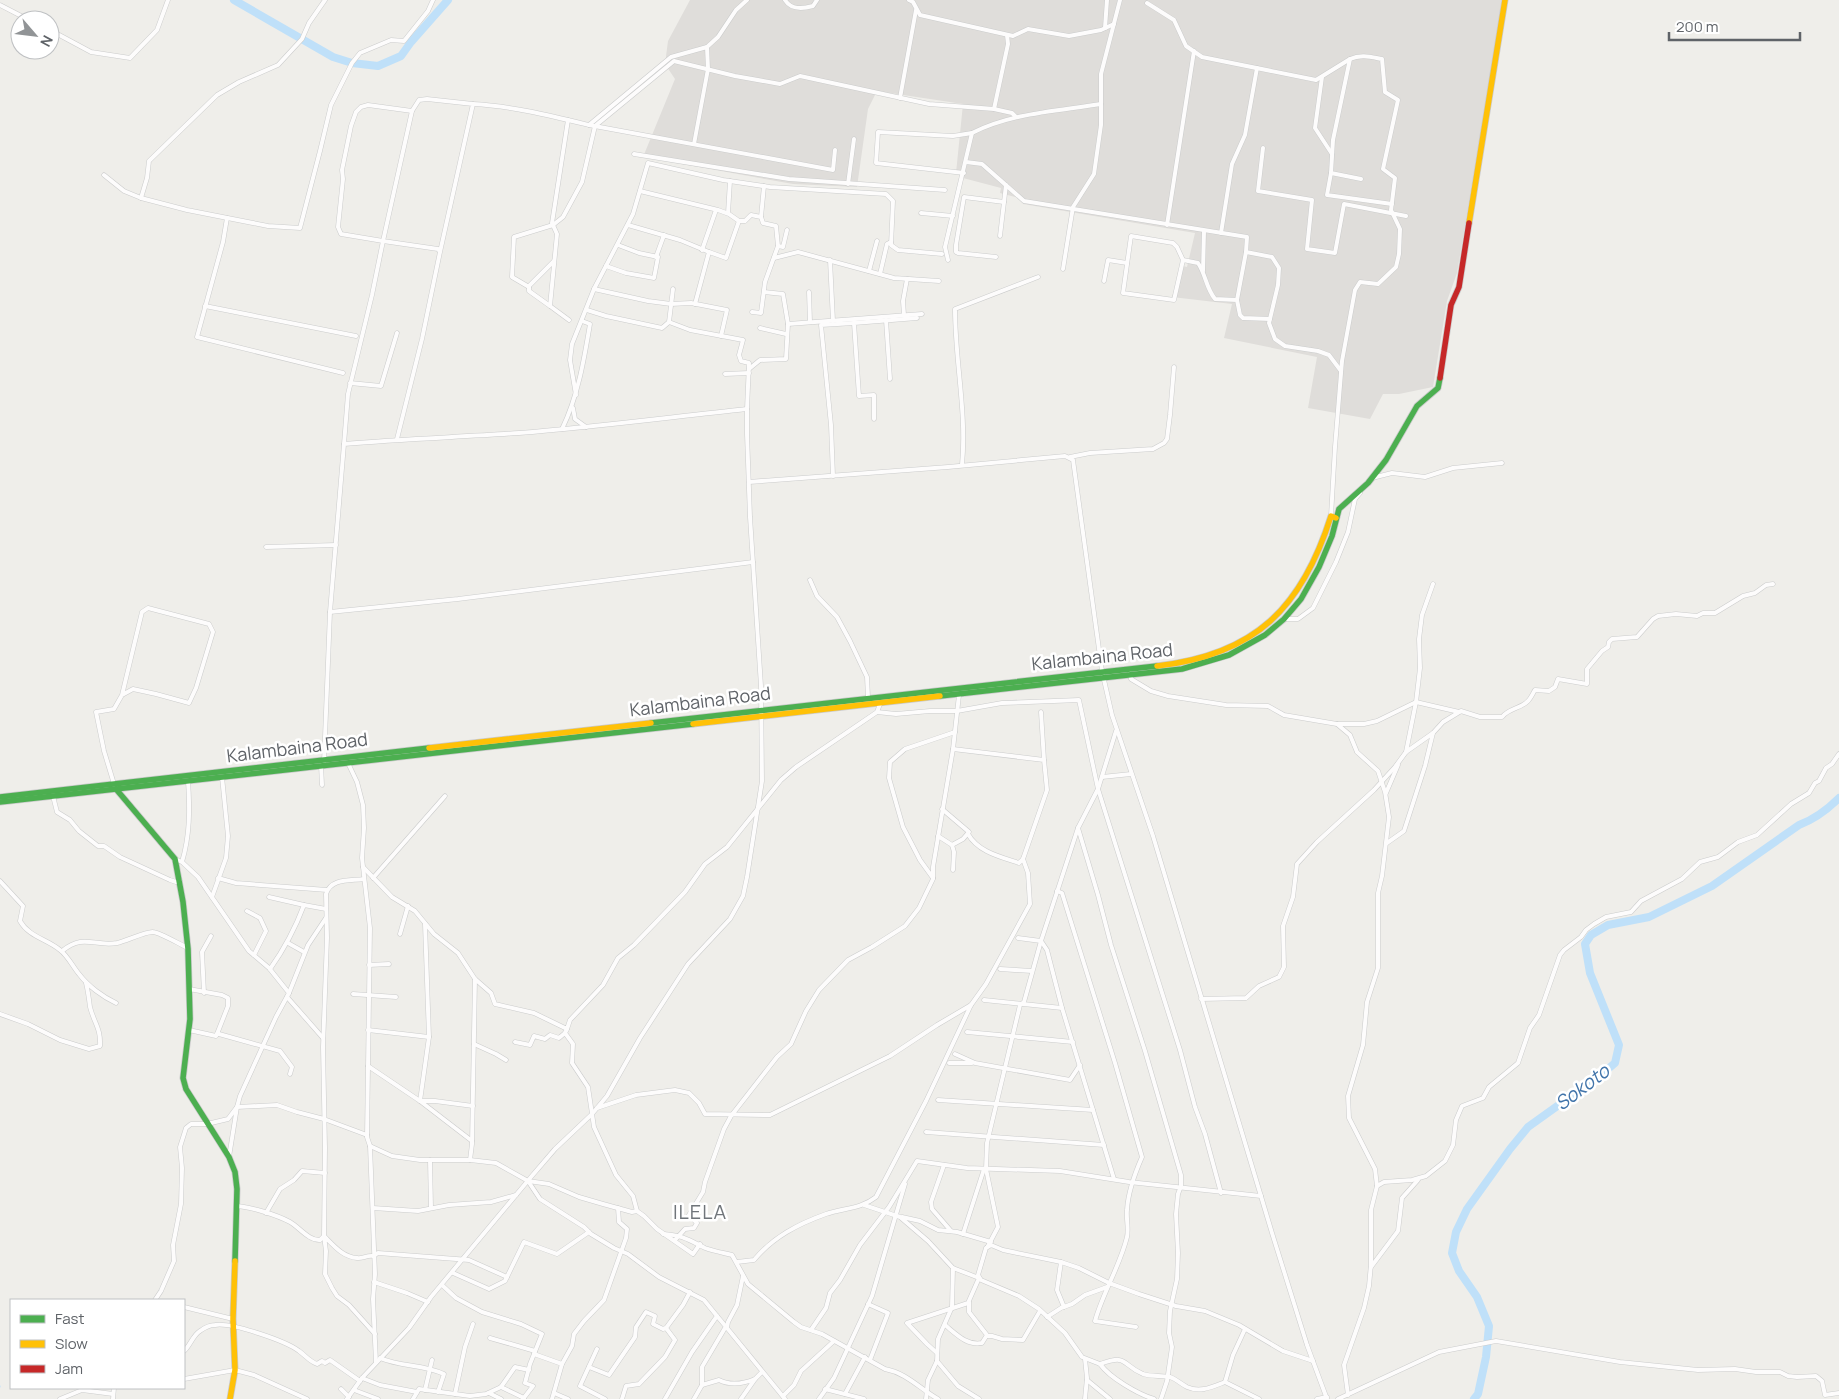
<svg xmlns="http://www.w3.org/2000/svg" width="1839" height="1399" font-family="Manrope,sans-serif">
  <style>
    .industrial { fill: #dfddda }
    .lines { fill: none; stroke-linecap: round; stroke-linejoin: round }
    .stream { stroke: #bfe0f9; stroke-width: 1 }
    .river { stroke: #bfe0f9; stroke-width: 8 }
    .street-casing { stroke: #cbcccc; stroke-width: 5 }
    .fast-casing { stroke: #cacacb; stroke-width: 7 }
    .slow-casing { stroke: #cacacb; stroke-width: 7 }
    .jam-casing { stroke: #cacacb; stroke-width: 7 }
    .street { stroke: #fdfcfc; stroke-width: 4 }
    .fast { stroke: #4caf50; stroke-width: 5.5 }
    .slow { stroke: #ffc107; stroke-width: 5.5 }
    .jam { stroke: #c62828; stroke-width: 5.5 }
    .labels { text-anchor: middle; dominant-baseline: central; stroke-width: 5; stroke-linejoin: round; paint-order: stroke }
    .street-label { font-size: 18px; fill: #5f6368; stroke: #fff }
    .water-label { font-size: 19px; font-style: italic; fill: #4174aa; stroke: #fff }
    .quarter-label { font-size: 20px; letter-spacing: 1px; fill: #70757a; stroke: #fff }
  </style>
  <rect width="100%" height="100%" fill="#efeeea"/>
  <path class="industrial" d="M690,0H1503L1457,273L1447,301L1433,387L1399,394H1383L1370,419L1308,408L1317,357L1224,338L1232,304L1172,297L1183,266L1187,267L1195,233L1023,204V199L1000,193L1001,188L963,178L956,173L963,104L877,91L868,109L857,187L793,184L643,157L675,79L665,64L668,41Z"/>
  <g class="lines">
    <path class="stream" d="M0,1386V1387"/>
    <g class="river">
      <path d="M234,0L333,57L352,63L378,66L401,56L411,42L448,0"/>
      <path d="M1474,1399L1478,1394L1486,1357L1489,1326L1477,1297L1459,1271L1452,1253L1456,1232L1467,1209L1510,1149L1528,1127L1602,1074L1615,1063L1619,1045L1590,973L1585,944L1591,935L1608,925L1649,917L1712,886L1799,825C1815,819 1827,810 1839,798"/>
    </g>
    <defs>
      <g id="street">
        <path d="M747,0L736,10L718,37L707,47L671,57L589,125L833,170L835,150"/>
        <path d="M785,0C791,10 802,9 813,6L817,0"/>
        <path d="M909,0L913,2L920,15L1013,36L1028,29L1069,36L1101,30L1114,24"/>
        <path d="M1147,3L1174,20L1186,46L1202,57L1316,80L1350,59"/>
        <path d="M0,5L29,20"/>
        <path d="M1105,28L1107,0"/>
        <path d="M50,30L91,52L130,58L157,30L168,0"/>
        <path d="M1322,77L1315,128L1332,154"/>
        <path d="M900,98L916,10"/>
        <path d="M473,104C512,106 552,116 589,125"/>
        <path d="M994,109L1008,44L1007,35"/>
        <path d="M568,120L552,223L557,234L550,306L569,320"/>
        <path d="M694,144L708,69L707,47"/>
        <path d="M1263,148L1258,191L1312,200L1307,249L1335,253L1344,204L1406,216"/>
        <path d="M634,154L789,179L945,190"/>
        <path d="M966,162L982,164L1024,201L1247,237L1246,252L1272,257L1279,268L1278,285L1269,323L1275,339L1285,346L1318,351L1329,355L1341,371"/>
        <path d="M964,173L876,163L878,132L953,136L972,133"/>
        <path d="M1331,173L1327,195L1392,204"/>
        <path d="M104,175L124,191L141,198L187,210L268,226L300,228L320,151L331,105L352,63L360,53L391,40L404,41L428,11L433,0"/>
        <path d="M848,184L854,139"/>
        <path d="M640,191L718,210L729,214L739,221H745L751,215L761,217L763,223L776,226L778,246L765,282L761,313L752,312"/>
        <path d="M141,198L147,178L149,161L217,95L239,82L278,65L302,39L309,23L325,0"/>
        <path d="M728,213L730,181"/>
        <path d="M921,213L953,216"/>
        <path d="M761,217L764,186"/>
        <path d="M227,218L223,242L197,337L343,373"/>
        <path d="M628,225L680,240L709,252"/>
        <path d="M1167,225L1194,51"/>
        <path d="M1221,233L1232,164L1245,135L1257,68"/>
        <path d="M1000,236L1006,185"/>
        <path d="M778,246L783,247L787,230"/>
        <path d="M702,250L716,210"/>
        <path d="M656,257L664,235"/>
        <path d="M996,257L958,253L956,252V245L964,197L1004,202"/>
        <path d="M774,258L798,252L894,278L939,281"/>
        <path d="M830,260L833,321"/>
        <path d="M948,260L945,247L972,133C1011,113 1058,111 1101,104"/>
        <path d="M1183,260L1174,300L1123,293L1131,236L1173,243L1177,247L1183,260L1198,263C1206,275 1206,288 1215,299L1237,300L1240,315L1243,318L1270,319"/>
        <path d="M606,266L626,273L654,278L658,257L639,253L618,245"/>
        <path d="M1063,269L1073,207L1094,174L1101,125V74L1120,0"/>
        <path d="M869,271L877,241"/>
        <path d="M1203,271L1204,231"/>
        <path d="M880,274L887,244L891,242"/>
        <path d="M1104,281L1108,260L1127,263"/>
        <path d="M529,287L512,277L514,237L553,225L563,217L582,182L595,126L674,61L735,76L780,84L800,76L929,104L994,109L1012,113L1016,117"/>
        <path d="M594,289L648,301L671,304L691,303L727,310L721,336"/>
        <path d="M809,292L810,322"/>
        <path d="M1237,300L1246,252"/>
        <path d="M695,304L709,252L726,258L739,221"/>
        <path d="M205,306L356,336"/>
        <path d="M550,306L529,291V286L554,261"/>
        <path d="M587,310L606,316L662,328L669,322L673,289"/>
        <path d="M904,315L903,301L907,279"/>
        <path d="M886,320L890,379"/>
        <path d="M788,324L922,314"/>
        <path d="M760,328L786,334"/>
        <path d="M749,369L760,360L786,359L788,324L783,294L764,292"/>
        <path d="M725,374L749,373"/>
        <path d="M350,383L381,386L397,333"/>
        <path d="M576,395L570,360L572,344L594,289L633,214L648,163L723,180L770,187L886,194L893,201L891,245L898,250L942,254"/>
        <path d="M573,408L575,419L586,427"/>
        <path d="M874,419V395L859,396L854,323L917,318"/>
        <path d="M562,429C578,396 584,360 590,324L582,321"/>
        <path d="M397,439L422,339L440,252L438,249L383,241L412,111L419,100L427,99L473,104L440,252"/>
        <path d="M344,444L348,394L372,295L383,241L341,234L338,227L343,179L342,170L351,126L356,112L361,107L368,105L412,111"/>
        <path d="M1070,457L1090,453L1153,449L1164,443L1167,439L1170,415L1174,367"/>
        <path d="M962,465C967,413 955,361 955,309L1038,277"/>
        <path d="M833,476L831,425L821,325L854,323"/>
        <path d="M1372,478L1392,473L1425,477L1453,468L1502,463"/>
        <path d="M749,482L948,467L1065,456L1073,460L1102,671L1112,715L1153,836L1272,1233L1307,1345L1327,1399"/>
        <path d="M1331,516L1335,447L1342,361L1355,290L1360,282L1378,284L1396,267L1399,254L1400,229L1391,210L1395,178L1383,169L1398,100L1385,92L1382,59C1371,57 1361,54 1350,59L1333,140L1331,173L1361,179"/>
        <path d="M266,547L336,545"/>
        <path d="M810,580L817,596L837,617L850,641L867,677L868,697"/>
        <path d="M330,612L458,599L753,562"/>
        <path d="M1284,619H1298L1313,608L1336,562L1348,532L1355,499L1360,493"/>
        <path d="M1130,673L1131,679L1151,691L1168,696L1226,705L1268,706L1284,715L1337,724H1364L1377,721L1416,702L1420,668L1419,639L1422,615L1433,584"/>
        <path d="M877,712L896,714L930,711H957L1002,703L1079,700L1098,789L1078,828L1041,941L1024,1002L1020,1005L987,1143L986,1169L998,1227L988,1246"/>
        <path d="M1041,712L1044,760"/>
        <path d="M1337,724L1350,735L1357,752L1378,771L1385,792L1389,817L1382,876L1378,893V968L1367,1002L1363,1045L1348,1096L1349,1118L1375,1169L1377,1186L1371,1210V1264L1369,1286L1364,1308L1344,1365L1348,1395"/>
        <path d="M1116,731L1098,789L1180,1050L1195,1107L1205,1134L1221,1193"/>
        <path d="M1406,752L1416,702L1459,712"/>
        <path d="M324,762L330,612L344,444C403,439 461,437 519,433C595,427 671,417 747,409"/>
        <path d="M348,763L357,782L363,805L364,828L362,858L370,928L367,1137L370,1146L375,1274L373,1299L376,1362"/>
        <path d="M321,765L322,785"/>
        <path d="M1102,777L1131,774"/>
        <path d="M114,784L104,751L96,712L114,709L122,695L133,689L156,694L189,703L196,688L213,632L209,624L148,608L142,612L122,695"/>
        <path d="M1386,793L1398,765"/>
        <path d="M53,796L57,812L70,820L79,831L98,846H104L120,857L170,880L176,882L180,881"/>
        <path d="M942,809L969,832L963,839L952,845"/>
        <path d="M1078,828L1098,895L1111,945L1145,1051L1181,1175V1186L1178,1194L1176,1214L1178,1253L1177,1279L1170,1311L1169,1333L1172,1347L1167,1381L1161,1399"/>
        <path d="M968,834C978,852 1001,857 1019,863L1023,859"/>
        <path d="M938,836L952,845L954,852L953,870"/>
        <path d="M1387,843L1404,831L1425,766L1433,733"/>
        <path d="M175,859L182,862L198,877L249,951L269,968L289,993"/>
        <path d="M182,862C190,835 190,809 188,781"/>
        <path d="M363,867L392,897L415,911L434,934L458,953L475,979L491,993L495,1004L534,1013L567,1029L570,1020L603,985L618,958L634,945L685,892L705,864L727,847L781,780L796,767L877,712L880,704"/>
        <path d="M218,878L236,883L327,890"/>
        <path d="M373,878L445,796"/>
        <path d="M933,878L920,860L903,827L889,778L890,762L905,749L955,732"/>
        <path d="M0,881L23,906L20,921C29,937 47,939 60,950C68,956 73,967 79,974C88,986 103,997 116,1003"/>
        <path d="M1057,891L1062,893L1115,1063L1142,1157C1135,1173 1128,1192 1127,1210C1126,1219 1129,1228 1127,1237C1120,1266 1103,1292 1095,1321L1136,1327"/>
        <path d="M212,897L226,858L228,836L222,777"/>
        <path d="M269,897L304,905"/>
        <path d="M247,911L260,918L266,931L254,955"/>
        <path d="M400,934L408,906"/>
        <path d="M1018,938L1041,941L1047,950L1062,1008L1114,1179"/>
        <path d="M288,943L304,952"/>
        <path d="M62,951C84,933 94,947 117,943C126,941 147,931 153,932C159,932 181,945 188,948"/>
        <path d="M369,965L389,964"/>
        <path d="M270,969C285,948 295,929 304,905L326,909"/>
        <path d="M1000,969L1032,971"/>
        <path d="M189,989L222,995L228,998V1006L217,1034"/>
        <path d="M204,993L202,952L211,936"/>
        <path d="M353,994L396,997"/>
        <path d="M287,997L323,1038"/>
        <path d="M1201,999L1246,998L1259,986L1279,977L1284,967L1283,926L1293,897L1297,864L1317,842L1374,790L1395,767L1406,752L1433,733L1443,722L1461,711L1480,717H1502C1509,708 1520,709 1528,701C1531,698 1533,693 1535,690L1549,691L1555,687L1558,679L1587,684V669L1602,651L1608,647L1609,642L1612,639L1637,637L1653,619L1658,616L1676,614L1697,616L1703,613H1715L1743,596L1755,593L1766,585L1773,584"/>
        <path d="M984,1000L1062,1008"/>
        <path d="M0,1014L28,1024L60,1040L89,1049L100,1046C101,1028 94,1023 90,1007C89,999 88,991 86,983"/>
        <path d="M567,1029L565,1033L573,1044L572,1063L588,1087L594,1127L616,1175L633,1196L637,1211L644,1216L657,1229L693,1254L700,1244"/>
        <path d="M189,1030L216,1036L217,1034H219L280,1051L292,1067L290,1074"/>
        <path d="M368,1030L429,1037L425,924"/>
        <path d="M967,1032L1073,1042"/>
        <path d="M429,1037L420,1101H435L473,1106"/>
        <path d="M515,1042L530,1045L534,1036L545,1039L550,1035L559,1038L565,1033"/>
        <path d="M474,1044L496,1054L506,1060"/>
        <path d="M955,1054L975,1063L1070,1080L1080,1065"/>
        <path d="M949,1063H972"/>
        <path d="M368,1066L420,1101L472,1141"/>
        <path d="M938,1100L1093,1110"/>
        <path d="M597,1108L636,1095L675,1090L689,1093L699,1103L705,1114L770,1115L890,1056L937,1025L971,1005"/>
        <path d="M926,1132L1104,1145"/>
        <path d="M370,1146L392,1156L420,1160H470L472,1144L475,979"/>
        <path d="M229,1157L237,1107L240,1096L276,1017L289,993L308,945L326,918"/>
        <path d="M430,1160L431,1208"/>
        <path d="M470,1160L496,1163L528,1181L549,1184L579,1197L603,1204L632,1212L637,1211"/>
        <path d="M944,1165L931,1202L932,1209L951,1231"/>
        <path d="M528,1181L540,1199L584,1227L591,1234L614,1248L628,1254L659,1277L704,1300L717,1316L692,1352L665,1399"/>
        <path d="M1377,1186L1384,1182L1412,1180L1426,1176L1445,1161L1453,1145L1456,1120L1462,1106L1483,1098L1489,1087L1518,1063L1530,1028L1539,1015L1560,955L1564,950L1581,937L1586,930L1594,924L1606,917L1631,912L1641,901L1682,879L1700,862L1718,857L1738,842L1757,835L1791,804L1809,793L1815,783L1819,781L1826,768L1832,764L1839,754"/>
        <path d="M864,1205L900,1217L928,1241L953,1268L952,1307L938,1339L937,1361L928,1380L926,1399"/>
        <path d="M237,1206C251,1207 277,1215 290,1222C299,1227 309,1241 320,1240L324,1236L325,1148L323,1047L327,938L326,894C331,878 350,881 364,879"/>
        <path d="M373,1208L418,1211L449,1205L491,1202L516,1195"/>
        <path d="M266,1213L280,1189L294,1180L302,1171L325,1173"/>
        <path d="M902,1217L920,1221L938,1230L957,1232L991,1242"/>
        <path d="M663,1234C682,1235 689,1240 705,1248C713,1251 724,1253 732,1255L748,1284L794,1322L801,1327L822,1334L885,1369C907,1373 920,1389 938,1399"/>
        <path d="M963,1234L984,1169"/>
        <path d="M675,1240L685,1229L694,1228L697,1223L689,1215L703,1192L705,1182L724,1129L731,1116L777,1057L791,1044L806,1011L819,990L848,960L872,947L905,926L919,908L933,879V867L953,749L959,695"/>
        <path d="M737,1262L754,1260C773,1237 798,1224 826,1214C843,1208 861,1209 876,1197L926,1101L971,1005L986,984L1030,904L1028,873L1023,859L1047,790L1044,760L953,749"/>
        <path d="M1061,1262L1057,1290L1064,1307"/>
        <path d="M1371,1267L1398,1231L1402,1198L1418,1180"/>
        <path d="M453,1273L489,1289L505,1281L524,1242L557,1254L589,1232"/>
        <path d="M743,1276L737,1305L728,1322L727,1328L785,1399"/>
        <path d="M374,1282L407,1293L428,1302"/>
        <path d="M442,1285L456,1298L482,1312L521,1324L542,1334L530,1364L525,1383L533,1386L523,1399"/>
        <path d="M155,1300L161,1291L174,1261L173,1245L181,1204L182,1168L180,1147L186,1128L191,1124H207L228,1119L237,1107L277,1105L297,1112L324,1119L367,1135"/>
        <path d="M868,1304L888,1313L870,1360"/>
        <path d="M184,1307L233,1319"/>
        <path d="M1047,1317L1061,1308L1072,1304L1085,1295L1107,1287"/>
        <path d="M945,1325C956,1334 967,1346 982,1343L987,1335L969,1312V1302"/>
        <path d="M811,1330L826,1308L830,1293L840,1280L860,1245L889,1207L917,1161L967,1168L1060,1171L1129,1182L1261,1196"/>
        <path d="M375,1334L349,1305L337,1296L332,1288L325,1274L326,1251L324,1236C334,1246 343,1257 357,1258C362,1259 367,1255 373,1256L378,1253L469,1260L507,1277"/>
        <path d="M987,1336H992L1002,1339L1023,1340L1040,1311"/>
        <path d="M490,1338L535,1351"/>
        <path d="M597,1349L580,1386L605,1399"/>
        <path d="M184,1351C190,1346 193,1335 200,1331C204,1328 210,1325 215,1325C231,1322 286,1341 299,1351C306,1356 309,1361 317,1364L322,1361L325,1363L330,1360L360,1381"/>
        <path d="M937,1353L927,1344L907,1323L968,1303L979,1278L953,1268"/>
        <path d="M534,1354L562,1364"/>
        <path d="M380,1358C401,1367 423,1364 444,1374L438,1392"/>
        <path d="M1085,1359L1087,1378L1085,1399"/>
        <path d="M937,1361L958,1386L979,1399"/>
        <path d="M1100,1364C1110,1378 1138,1394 1154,1399"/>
        <path d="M589,1367L609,1375L635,1337L636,1327L646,1312L655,1316L653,1324L663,1329L666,1328"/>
        <path d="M362,1378L380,1385L417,1392"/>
        <path d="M184,1379L235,1370L254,1375L307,1399"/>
        <path d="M1087,1380L1110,1399"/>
        <path d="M1225,1382L1233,1355L1245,1329"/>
        <path d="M702,1385L719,1380C731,1386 743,1384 755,1379"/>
        <path d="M501,1387L515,1367L529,1370"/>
        <path d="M341,1389L349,1397"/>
        <path d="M825,1389L864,1399"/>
        <path d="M354,1390L378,1399"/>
        <path d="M425,1390L432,1360"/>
        <path d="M489,1393L501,1399"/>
        <path d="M554,1393L568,1399"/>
        <path d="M455,1394L465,1347L473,1324"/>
        <path d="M845,1394L865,1357"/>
        <path d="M783,1396L794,1385L801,1371L834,1341"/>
        <path d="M60,1399L82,1390L113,1394"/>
        <path d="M113,1399L114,1388"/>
        <path d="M347,1399L362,1378L409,1328L431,1297L531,1177L555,1149L592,1114L607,1096L640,1038L688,964L730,919L743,896L747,877L762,781L761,686L750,517L747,434V409L749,363L741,361L739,355L743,340L690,330L669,322"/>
        <path d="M413,1399L419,1389L470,1396L486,1394L501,1387L524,1398"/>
        <path d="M552,1399L562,1364L572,1346L574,1334L584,1321L604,1300L626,1238L627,1229L619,1222L618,1208"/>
        <path d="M622,1399L626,1386L639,1384L665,1357L675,1340L666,1328L683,1305L690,1292"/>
        <path d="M694,1399L702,1385V1367L725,1328H727L717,1316"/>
        <path d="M741,1399L755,1379L762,1372"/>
        <path d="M819,1399L834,1378L872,1296L905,1184"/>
        <path d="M1259,1399L1225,1382C1212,1387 1200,1393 1187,1387C1181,1384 1176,1379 1170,1377C1161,1375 1152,1377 1143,1374C1120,1364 1129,1354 1100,1364L1082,1357L1065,1333L1039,1309L1019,1296L981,1280L978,1275L986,1248L991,1245L1003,1250L1061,1262L1079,1268L1109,1283L1139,1294L1176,1306L1205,1311L1239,1325L1283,1351L1313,1361"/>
        <path d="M1317,1399L1327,1397"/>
        <path d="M1338,1399L1439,1352L1496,1341L1620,1362L1698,1370L1735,1369L1756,1372H1780L1788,1376L1797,1377L1816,1376L1822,1381L1825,1395L1839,1393"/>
      </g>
      <g id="fast">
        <path d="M940,696L1182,669L1229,655L1265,635L1284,619L1301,599L1319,567L1332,536L1339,509L1368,483L1386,460L1417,406L1438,388L1440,378"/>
        <path d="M651,723L1157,666"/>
        <path d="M116,789L175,859L183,902L188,949L190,1019L183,1078L186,1089L229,1157L235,1172L237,1189L235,1261"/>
        <path d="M0,797L429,748"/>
        <path d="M0,802L693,724"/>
      </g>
      <g id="slow">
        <path d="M1469,223L1505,0"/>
        <path d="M1157,666C1255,655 1302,608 1331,516L1336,518"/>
        <path d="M693,724L940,696"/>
        <path d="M429,748L651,723"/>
        <path d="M230,1399L235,1370L233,1319L235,1261"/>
      </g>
      <path id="jam" d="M1440,378L1451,305L1459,287L1469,223"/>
    </defs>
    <use href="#street" class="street-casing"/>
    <use href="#fast" class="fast-casing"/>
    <use href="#slow" class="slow-casing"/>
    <use href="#jam" class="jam-casing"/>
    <use href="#street" class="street"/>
    <use href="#fast" class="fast"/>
    <use href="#slow" class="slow"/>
    <use href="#jam" class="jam"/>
  </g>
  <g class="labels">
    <g class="street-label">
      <text transform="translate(1102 656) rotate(-6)">Kalambaina Road</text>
      <text transform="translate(700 701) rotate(-7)">Kalambaina Road</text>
      <text transform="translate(297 747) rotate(-7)">Kalambaina Road</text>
    </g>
    <g class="water-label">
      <text transform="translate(1582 1087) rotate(-37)">Sokoto</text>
    </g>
    <g class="quarter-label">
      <text x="700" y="1211">ILELA</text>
    </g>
  </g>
  <rect x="10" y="1299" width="175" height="90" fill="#ffffff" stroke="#bfc1c3"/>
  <rect x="20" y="1315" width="25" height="8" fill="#4caf50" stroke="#bfc1c3"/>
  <text x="55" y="1324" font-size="15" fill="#5f6368">Fast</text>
  <rect x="20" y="1340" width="25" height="8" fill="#ffc107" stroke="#bfc1c3"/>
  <text x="55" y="1349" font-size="15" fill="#5f6368">Slow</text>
  <rect x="20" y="1365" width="25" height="8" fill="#c62828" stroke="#bfc1c3"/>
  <text x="55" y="1374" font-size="15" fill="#5f6368">Jam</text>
  <g transform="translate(35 35) rotate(118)"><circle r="24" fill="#ffffff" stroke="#bfc1c3"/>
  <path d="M0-4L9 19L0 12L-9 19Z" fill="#919496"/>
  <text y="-8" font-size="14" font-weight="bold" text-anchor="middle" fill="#5f6368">N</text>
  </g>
  <path d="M1669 32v8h131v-8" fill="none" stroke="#5f6368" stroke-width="2.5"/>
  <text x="1676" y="32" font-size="15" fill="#5f6368" stroke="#ffffff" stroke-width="4" paint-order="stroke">200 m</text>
</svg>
